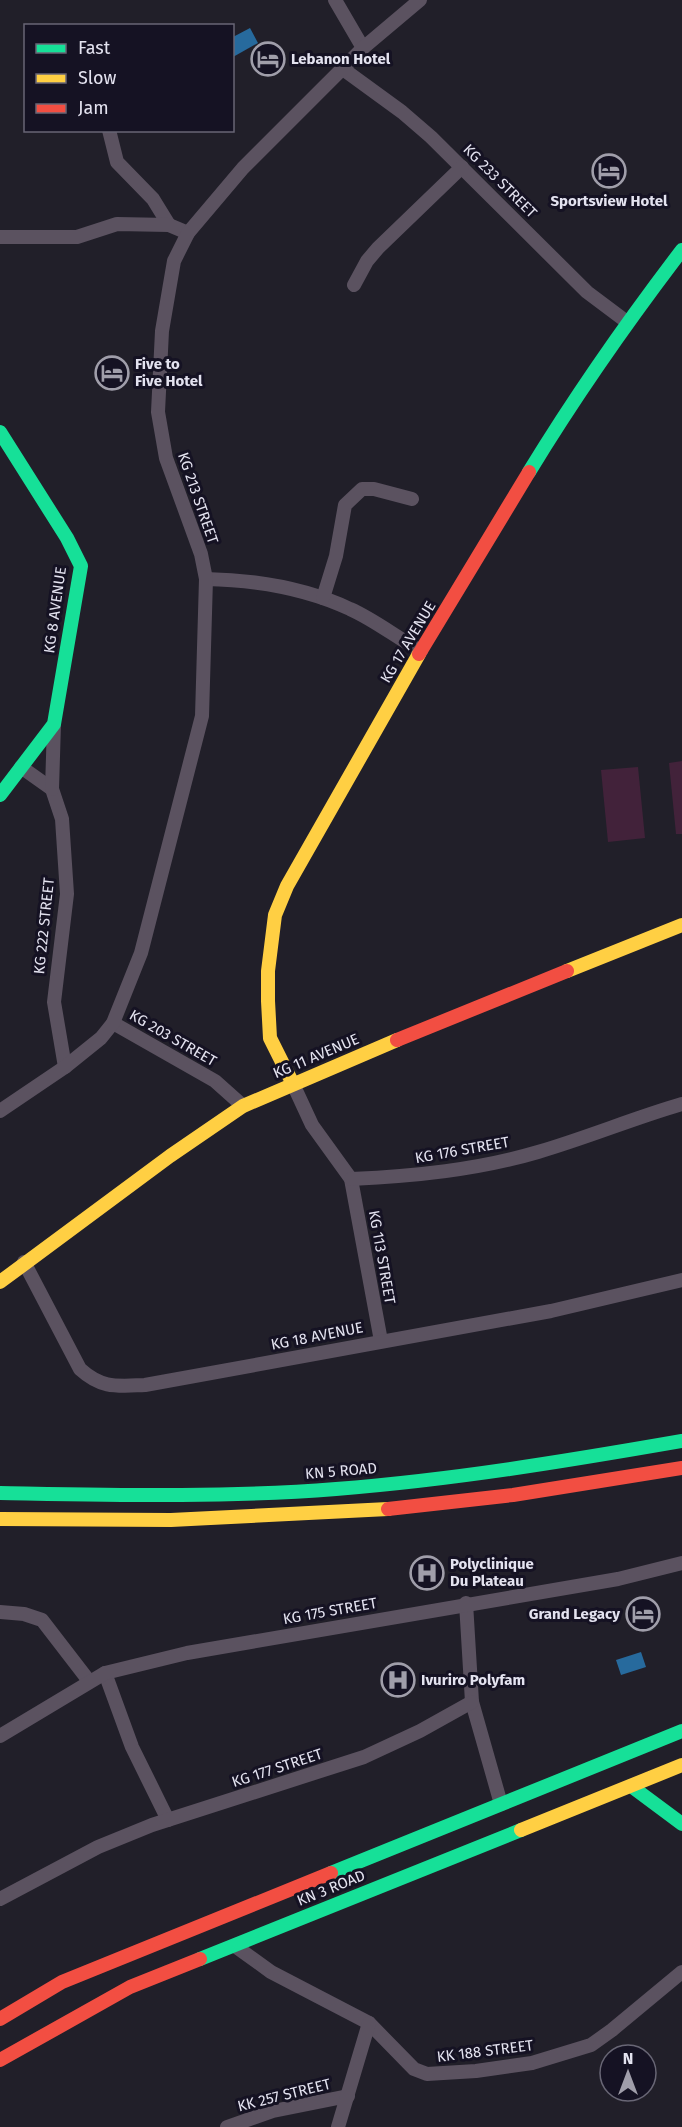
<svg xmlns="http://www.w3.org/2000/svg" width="682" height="2127" font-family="'Fira Sans',sans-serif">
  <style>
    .green { fill: #42223a }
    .water { fill: #276a9d }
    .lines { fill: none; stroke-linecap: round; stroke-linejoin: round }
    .street { stroke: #5b5260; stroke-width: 14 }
    .fast { stroke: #16e098; stroke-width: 14 }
    .slow { stroke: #ffcf43; stroke-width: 14 }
    .jam { stroke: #f24e42; stroke-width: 14 }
    .labels { text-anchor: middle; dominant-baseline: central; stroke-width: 6; stroke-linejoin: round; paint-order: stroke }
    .poi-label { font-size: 15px; font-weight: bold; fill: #e4e3f0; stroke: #151223; text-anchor: start }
    .street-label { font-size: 15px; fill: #e4e3f0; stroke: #151223 }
  </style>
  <rect width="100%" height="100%" fill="#211f29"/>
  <g class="green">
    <path d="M682,761V834H676L669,763Z"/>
    <path d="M638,767L645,838L608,842L601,770Z"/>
  </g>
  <g class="water">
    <path d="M250,28L258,43L233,57V37Z"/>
    <path d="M641,1652L646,1667L621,1675L616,1660Z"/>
  </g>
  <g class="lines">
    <g class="street">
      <path d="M335,0L363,48"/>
      <path d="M343,69L402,112L431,137L587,292L627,322"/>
      <path d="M109,130L117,162L153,199L169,225"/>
      <path d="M0,237H77L117,224L169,225L188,233"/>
      <path d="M354,285L367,261L378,248L462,167"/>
      <path d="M206,579C255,580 305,588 350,609C375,620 397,638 421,651"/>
      <path d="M323,598L336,556L345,505L362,489H374L412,499"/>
      <path d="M21,767L52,789L62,819L67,894L54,1002L65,1067"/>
      <path d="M52,789L54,724"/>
      <path d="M113,1023L215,1081L243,1106"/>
      <path d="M293,1084L312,1125L351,1179L381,1341"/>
      <path d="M0,1111L65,1067L101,1038L113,1023L141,953L202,716L206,579L201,554L166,458L158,412L162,331L174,261L188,233L243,168L363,48L420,0"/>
      <path d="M351,1179C415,1176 477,1170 538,1152C586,1138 634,1118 682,1104"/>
      <path d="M24,1262L80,1369C102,1389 117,1386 145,1385L551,1311L682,1280"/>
      <path d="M466,1603L472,1702L501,1804"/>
      <path d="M0,1612L24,1614L42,1620L89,1681"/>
      <path d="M105,1673L132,1747L168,1820"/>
      <path d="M0,1736L105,1673L187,1653L618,1579L682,1563"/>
      <path d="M0,1899L98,1847L152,1825L364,1757L420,1731L472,1702"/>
      <path d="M235,1946L271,1972L369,2023L414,2069L427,2074L476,2071L532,2063L591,2045L612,2030L682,1972"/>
      <path d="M227,2127L273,2111L348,2096"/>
      <path d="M338,2127L369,2023"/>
    </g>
    <g class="fast">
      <path d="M0,432L67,538L81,566L54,724L0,795"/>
      <path d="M529,472C576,395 627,322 682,250"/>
      <path d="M0,1493C112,1495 224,1498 336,1489C452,1480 567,1461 682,1441"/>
      <path d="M631,1786L682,1824"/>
      <path d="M331,1873L682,1731"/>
      <path d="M200,1959L521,1830"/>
    </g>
    <g class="slow">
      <path d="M567,971L682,925"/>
      <path d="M293,1084L270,1038L268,1001V971L275,915L287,886L419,654"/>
      <path d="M0,1282L170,1156L243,1106L397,1040"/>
      <path d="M0,1519L171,1520L388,1509"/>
      <path d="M521,1830L682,1765"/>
    </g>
    <g class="jam">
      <path d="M419,654L529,472"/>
      <path d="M397,1040L567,971"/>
      <path d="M388,1509L513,1495L682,1468"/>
      <path d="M0,2019L62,1982L331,1873"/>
      <path d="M0,2060L130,1987L200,1959"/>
    </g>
  </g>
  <defs>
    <symbol id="hotel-ring" viewBox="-11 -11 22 22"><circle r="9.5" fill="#151223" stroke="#a09eaa" stroke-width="1.5"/><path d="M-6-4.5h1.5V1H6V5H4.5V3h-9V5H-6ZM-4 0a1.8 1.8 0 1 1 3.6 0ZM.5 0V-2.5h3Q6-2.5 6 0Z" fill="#a09eaa"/></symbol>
    <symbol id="hospital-ring" viewBox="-11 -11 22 22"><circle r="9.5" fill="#151223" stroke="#a09eaa" stroke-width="1.5"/><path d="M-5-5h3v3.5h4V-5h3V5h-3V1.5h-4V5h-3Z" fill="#a09eaa"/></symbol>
  </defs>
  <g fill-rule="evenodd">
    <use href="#hotel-ring" x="249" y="40" width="38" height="38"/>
    <use href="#hotel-ring" x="590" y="152" width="38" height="38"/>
    <use href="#hotel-ring" x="93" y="354" width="38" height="38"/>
    <use href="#hospital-ring" x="408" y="1554" width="38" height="38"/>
    <use href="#hotel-ring" x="624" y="1595" width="38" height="38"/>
    <use href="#hospital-ring" x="379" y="1661" width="38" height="38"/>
  </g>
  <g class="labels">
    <g class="poi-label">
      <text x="291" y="59">Lebanon Hotel</text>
      <text x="609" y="201" text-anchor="middle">Sportsview Hotel</text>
      <text x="135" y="364">Five to<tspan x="135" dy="17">Five Hotel</tspan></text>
      <text x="450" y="1564">Polyclinique<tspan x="450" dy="17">Du Plateau</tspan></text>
      <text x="620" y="1614" text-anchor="end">Grand Legacy</text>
      <text x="421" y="1680">Ivuriro Polyfam</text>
    </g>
    <g class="street-label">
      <text transform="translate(500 181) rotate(45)">KG 233 STREET</text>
      <text transform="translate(198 498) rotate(71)">KG 213 STREET</text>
      <text transform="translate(55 610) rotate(-82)">KG 8 AVENUE</text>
      <text transform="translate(408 642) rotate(-59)">KG 17 AVENUE</text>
      <text transform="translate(44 926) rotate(-84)">KG 222 STREET</text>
      <text transform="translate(173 1038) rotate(30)">KG 203 STREET</text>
      <text transform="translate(316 1056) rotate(-23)">KG 11 AVENUE</text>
      <text transform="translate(462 1150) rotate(-10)">KG 176 STREET</text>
      <text transform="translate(382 1257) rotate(80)">KG 113 STREET</text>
      <text transform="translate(317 1336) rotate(-11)">KG 18 AVENUE</text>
      <text transform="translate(341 1471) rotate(-5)">KN 5 ROAD</text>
      <text transform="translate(330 1611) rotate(-10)">KG 175 STREET</text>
      <text transform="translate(277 1768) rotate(-18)">KG 177 STREET</text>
      <text transform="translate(331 1888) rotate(-22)">KN 3 ROAD</text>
      <text transform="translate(485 2051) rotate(-7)">KK 188 STREET</text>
      <text transform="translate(284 2095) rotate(-14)">KK 257 STREET</text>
    </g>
  </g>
  <rect x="24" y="24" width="210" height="108" fill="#151223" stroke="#686675" stroke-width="1.5"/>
  <rect x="36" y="44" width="30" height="9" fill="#16e098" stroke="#686675" stroke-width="1.5"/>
  <text x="78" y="54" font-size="18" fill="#e4e3f0">Fast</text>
  <rect x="36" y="74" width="30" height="9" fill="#ffcf43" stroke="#686675" stroke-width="1.5"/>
  <text x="78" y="84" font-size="18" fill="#e4e3f0">Slow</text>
  <rect x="36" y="104" width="30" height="9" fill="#f24e42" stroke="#686675" stroke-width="1.5"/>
  <text x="78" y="114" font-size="18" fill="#e4e3f0">Jam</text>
  <g transform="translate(628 2073)"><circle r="28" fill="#151223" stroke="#686675" stroke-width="1.5"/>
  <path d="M0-4.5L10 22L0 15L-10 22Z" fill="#a09eaa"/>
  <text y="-9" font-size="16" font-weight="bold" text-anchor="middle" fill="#e4e3f0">N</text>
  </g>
</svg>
